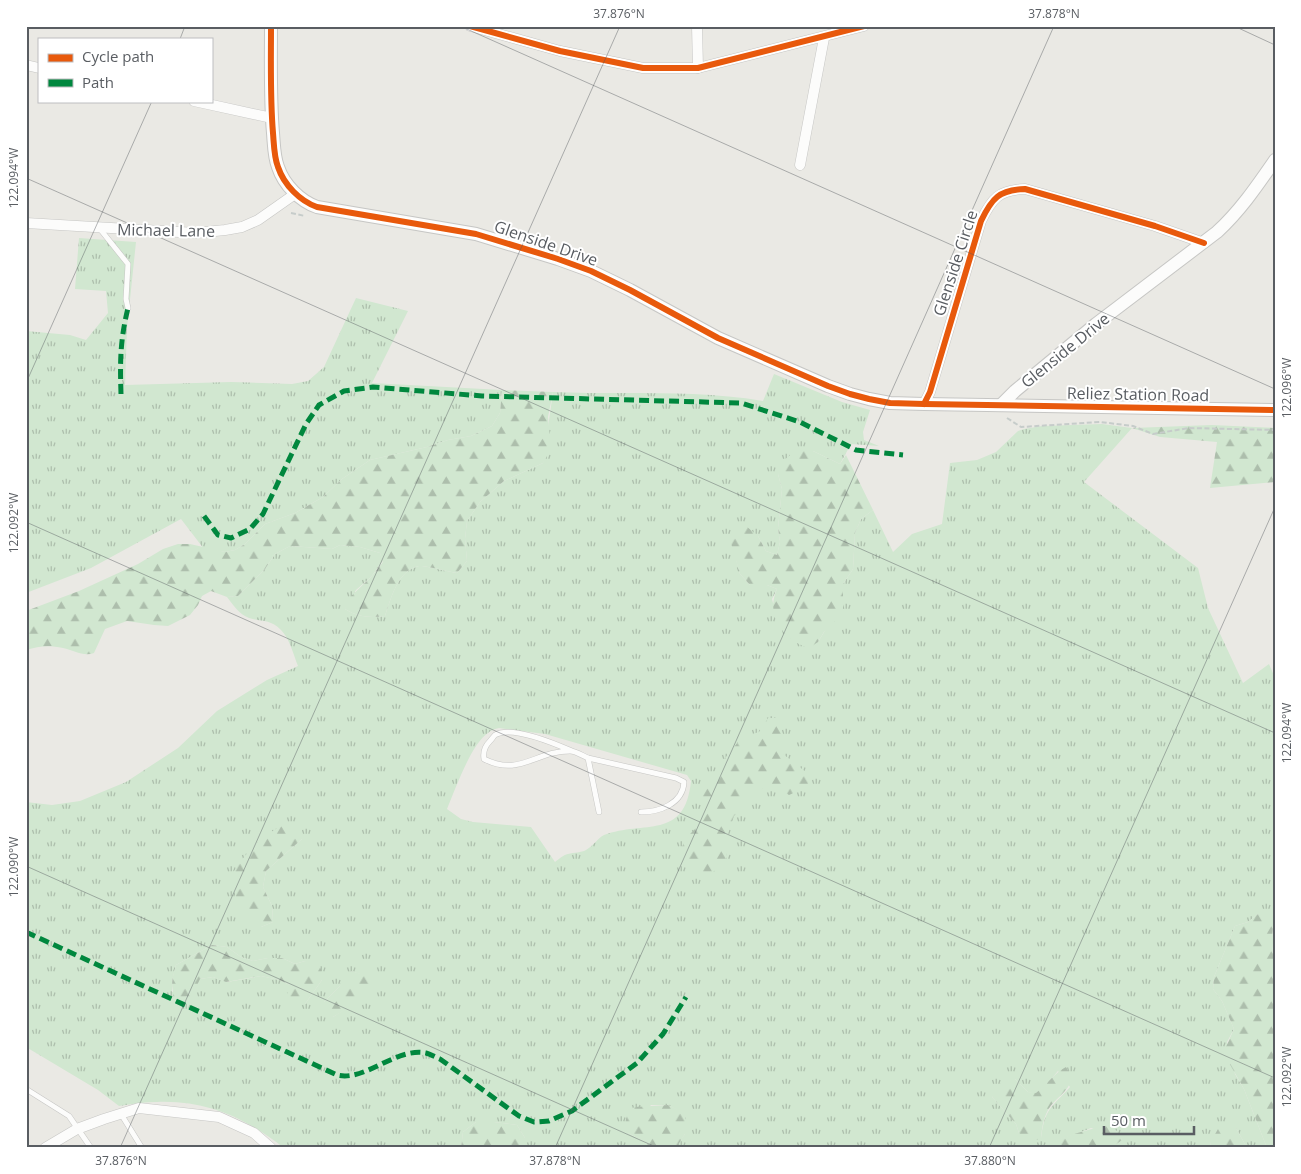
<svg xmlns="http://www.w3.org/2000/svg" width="1301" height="1174" font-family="'Open Sans',sans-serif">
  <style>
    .grass { fill: url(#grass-tufts); fill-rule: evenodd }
    .forest { fill: url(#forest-firs) }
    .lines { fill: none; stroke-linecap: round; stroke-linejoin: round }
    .service-casing { stroke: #c6c6c4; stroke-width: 6 }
    .minor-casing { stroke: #c6c6c4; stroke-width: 11 }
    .tertiary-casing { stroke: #c6c6c4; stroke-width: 14 }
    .path { stroke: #c6ccca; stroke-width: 2; stroke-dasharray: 5 2.5; stroke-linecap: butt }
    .service { stroke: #fcfcfb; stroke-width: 5 }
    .minor { stroke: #fcfcfb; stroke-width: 10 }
    .tertiary { stroke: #fcfcfb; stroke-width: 12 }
    .quiet { stroke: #00873e; stroke-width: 5; stroke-dasharray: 10 5; stroke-linecap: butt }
    .cycleway-casing { stroke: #fff; stroke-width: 9 }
    .cycleway { stroke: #e8590c; stroke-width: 6 }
    .ticks { fill: none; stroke: #595d62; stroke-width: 1; stroke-opacity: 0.45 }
    .labels { text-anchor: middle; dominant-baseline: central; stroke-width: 4; stroke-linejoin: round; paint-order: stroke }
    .street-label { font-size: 16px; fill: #595d62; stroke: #fff }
    .neatline { fill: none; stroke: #595d62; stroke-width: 2 }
    .ticks-label { font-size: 12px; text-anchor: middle; fill: #595d62 }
  </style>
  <defs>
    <pattern id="grass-tufts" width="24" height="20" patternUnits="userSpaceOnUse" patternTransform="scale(1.25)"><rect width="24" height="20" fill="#d1e7d0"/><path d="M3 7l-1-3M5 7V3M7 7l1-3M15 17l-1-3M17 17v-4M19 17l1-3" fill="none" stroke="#adbeac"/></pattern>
    <pattern id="forest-firs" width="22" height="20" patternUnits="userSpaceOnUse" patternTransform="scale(1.25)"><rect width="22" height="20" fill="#d1e7d0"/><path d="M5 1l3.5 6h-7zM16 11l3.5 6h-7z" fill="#adbeac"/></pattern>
  </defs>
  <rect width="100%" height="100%" fill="#eae9e4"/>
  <g class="grass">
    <path d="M79,238L136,242L127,328L125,385L231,382L292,384L308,381L324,367L356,298L408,311L372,383L502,390L500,413L492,426L471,436L448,440L427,447L370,460L342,479L323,497L295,513L265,524L245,544L235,550L225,552L204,549L181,519L91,568L26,593V331L70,335L86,340L108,313L106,291L75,289Z"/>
    <path d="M774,374L842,402L870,410L863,432L864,440L879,446L851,444L840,464L813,451L778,474L782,489L778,528L780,542L777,555L766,551L758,536L736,559L740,574L750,585H767L777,589L772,599L773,603L818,642L843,601V584L853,569L855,533L861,519L873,510L893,552L912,534L942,524L950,463L977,460L996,452L1018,431L1024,429L1042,426L1102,424L1132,428L1084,482L1198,568L1208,608L1243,683L1269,664L1275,678V961C1270,946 1272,932 1275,916L1258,914L1248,922L1235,926L1214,977L1213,989L1222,1001L1234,1029L1227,1042L1235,1074L1244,1089L1267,1148H1247L1236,1128L1210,1143L1212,1148H1111L1122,1139L1091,1128C1073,1136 1055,1140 1038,1148H675L685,1134V1114L668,1105H651L628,1133L656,1148H525V1138L517,1125L494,1122H476L463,1132L461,1148H284C246,1118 206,1100 157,1102C145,1102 132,1104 119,1106L98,1090L26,1047V802L52,805L80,801L126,782L178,748L217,711L267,680L298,666C293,654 290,639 281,630C270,619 262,622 249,618C239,614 233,605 227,597L238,596L265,569L275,554L290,546L332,549L340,545L360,547L380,553L383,561L371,577L356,590L345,609C358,617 370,618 385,616C391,598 398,570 419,566C424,565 450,572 457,573L467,561L465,539L467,521L480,502L504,481L543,463L553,392C623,395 694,389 763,401ZM499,728L545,734L687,775L691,781C685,841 644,820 604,835C598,838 593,846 586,850C581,853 574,852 568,854C563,855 559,859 555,862L531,827L473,822L461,819L447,809C455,790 471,744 488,733C491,730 495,729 499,728ZM302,839L266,871L263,887L272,906L273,922L261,927L259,841ZM212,945L227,947L241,957L253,961L268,958H282L295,964L305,961L322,980L305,1004L290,985L279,980L261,976L227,982L213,977L200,979L172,992V981L176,965ZM351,971L360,974L350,1006L333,1017L324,1002L340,986ZM1058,1071L1070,1087C1051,1108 1045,1108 1041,1138L1019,1133L1016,1124L992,1097L1015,1079L1028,1092L1036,1094L1046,1085Z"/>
  </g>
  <g class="forest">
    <path d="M502,390L553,392L548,417L551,449L543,463L504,481L480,502L467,521L465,539L467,561L457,573C450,572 424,565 419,566C398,570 391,598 385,616C370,618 358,617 345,609L346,601L371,577L383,562L380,553L360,547L340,545L332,549L290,546L275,554L265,569L238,596L227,597L211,591L202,596L198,605L190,615L168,626L154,625L127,621L105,629L94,653C83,657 74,650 63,648C49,645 39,646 26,650V611L79,591L138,564L163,549L178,544H190L225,552L235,550L245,544L265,524L295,513L323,497L342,479L370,460L427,447L448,440L471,436L492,426L500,413Z"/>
    <path d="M1212,425L1275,428V482L1210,488L1217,442L1160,437L1132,428Z"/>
    <path d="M795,451H813L840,464L846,455L873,510L861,519L855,533L853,569L843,584V613L824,632L818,642L809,648C783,640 765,615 777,589L767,585H750L740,574L730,540L734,530L746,526L758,536L766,551L777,555L780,542L778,528L782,489L778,474L782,462Z"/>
    <path d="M768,718H777L781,727L783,754L811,776L807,787L789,795L775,786L758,790L734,816L726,839L727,857L723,869L705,873L680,863L679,854L686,838L697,827L703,813L702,796L706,782L742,737L759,732Z"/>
    <path d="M293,822L302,828V839L266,871L263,887L272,906L273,922L261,927C258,925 253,924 250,921C238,912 234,890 231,876C247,850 264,831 293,822Z"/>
    <path d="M1271,911L1275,916C1272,932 1270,946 1275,961V1148H1267L1244,1089L1228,1061L1225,1049L1234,1029L1222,1001L1213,989L1214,977L1235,926L1248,922L1258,914Z"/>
    <path d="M212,945L227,947L241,957L253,961L268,958H282L295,964L305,961L316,963L321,969L322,980L305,1004L291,1008L285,1000L290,985L279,980L261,976L226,982L213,977L200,979L190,1000L178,1004C170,988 171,982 176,965Z"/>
    <path d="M351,971L375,978L370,995L333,1017L326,1016L321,1010L324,1002L340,986L343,974Z"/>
    <path d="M1066,1067L1072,1078C1068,1093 1055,1098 1048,1110C1043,1119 1042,1129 1041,1138L1029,1143L1019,1133L1016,1124L992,1097L1003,1080L1015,1079L1028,1092L1036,1093C1047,1085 1054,1073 1066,1067Z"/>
    <path d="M668,1105L685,1113V1134L676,1148H656L628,1133C623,1121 626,1115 634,1107Z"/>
    <path d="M476,1122H494L517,1125L525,1138V1148H461L463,1132Z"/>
    <path d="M1230,1124L1236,1128L1247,1148H1212L1210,1143L1218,1129Z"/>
    <path d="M1108,1126L1117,1131L1122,1140L1111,1148H1038C1059,1138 1086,1129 1108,1126Z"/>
  </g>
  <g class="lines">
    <defs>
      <g id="service">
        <path d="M100,229L128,264L126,299L128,308"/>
        <path d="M572,751C556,744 511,725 495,735C493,737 492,739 490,741C485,746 483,753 484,759C519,777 536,751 570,751C576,751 583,756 588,758L599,812"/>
        <path d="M588,758L676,778L684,782C683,804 659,812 641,812"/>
        <path d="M26,1089L69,1116L91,1148"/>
        <path d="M121,1114L142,1148"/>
      </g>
      <g id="minor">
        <path d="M470,26L560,51L643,68H698L864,26"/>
        <path d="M697,26L698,68"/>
        <path d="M26,65L39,68"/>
        <path d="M194,101L272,118"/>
        <path d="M800,165L824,38"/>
        <path d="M26,223L196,233L225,230L242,227L258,220L295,194"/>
        <path d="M924,404L930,392L981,221C992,198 999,190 1025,189L1155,226L1204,243"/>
        <path d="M45,1148L77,1129L104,1119L139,1108L219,1117L254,1133L271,1148"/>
      </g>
      <g id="tertiary">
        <path d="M271,26C271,62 270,98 273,133C274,145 274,157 278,167C284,185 300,201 317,207L476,234L558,259L591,271L630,290L718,338L828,386L850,394L869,399L890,403L924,404L1275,410"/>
        <path d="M1001,405L1015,391L1096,324L1217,232C1240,211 1257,186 1275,160"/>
      </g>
    </defs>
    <use href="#service" class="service-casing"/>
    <use href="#minor" class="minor-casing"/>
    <use href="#tertiary" class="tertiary-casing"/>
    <g class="path">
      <path d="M291,213L305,216"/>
      <path d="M1007,418L1021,427L1100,422L1133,426L1153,434L1189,428L1275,430"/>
    </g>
    <use href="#service" class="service"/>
    <use href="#minor" class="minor"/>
    <use href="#tertiary" class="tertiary"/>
    <g class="quiet">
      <path d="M121,394C120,361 120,341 128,308"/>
      <path d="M204,516L218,535L231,538L250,529L263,514L306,424L319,405L344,391L373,387L482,396L741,403L800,422L856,450L903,455"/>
      <path d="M26,932L337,1075C365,1082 396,1047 426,1053C430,1054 435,1057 440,1059L519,1116L534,1122L549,1121L572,1111L637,1063L663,1034L686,997"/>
    </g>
    <defs>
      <g id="cycleway">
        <path d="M271,26C271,62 270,98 273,133C274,145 274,157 278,167C284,185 300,201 317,207L476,234L558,259L591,271L630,290L718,338L828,386L850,394L869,399L890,403L924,404L1275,410"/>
        <path d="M470,26L560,51L643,68H698L864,26"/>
        <path d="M924,404L930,392L981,221C992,198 999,190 1025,189L1155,226L1204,243"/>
      </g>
    </defs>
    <use href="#cycleway" class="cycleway-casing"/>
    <use href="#cycleway" class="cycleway"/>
  </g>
  <path class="ticks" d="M460,26L1275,389M1234,26L1275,45M180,39L185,26M26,178L1275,733M26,383L152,101M26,522L1275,1078M26,866L658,1148M120,1148L620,26M555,1148L1054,26M989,1148L1275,507"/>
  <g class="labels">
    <g class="street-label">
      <text transform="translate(166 230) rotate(1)">Michael Lane</text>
      <text transform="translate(546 243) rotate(19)">Glenside Drive</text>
      <text transform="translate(955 263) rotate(-72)">Glenside Circle</text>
      <text transform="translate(1065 350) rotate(-39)">Glenside Drive</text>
      <text transform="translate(1138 394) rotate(1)">Reliez Station Road</text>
    </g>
  </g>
  <rect width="1301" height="1174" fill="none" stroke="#ffffff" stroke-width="55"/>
  <rect x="38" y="38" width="175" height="65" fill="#ffffff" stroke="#bdbec0"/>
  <rect x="48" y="54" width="25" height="8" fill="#e8590c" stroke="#bdbec0"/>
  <text x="82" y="62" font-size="15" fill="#595d62">Cycle path</text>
  <rect x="48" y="79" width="25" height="8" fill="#00873e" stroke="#bdbec0"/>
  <text x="82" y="88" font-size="15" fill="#595d62">Path</text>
  <path d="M1104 1126v8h90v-8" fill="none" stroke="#595d62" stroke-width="2.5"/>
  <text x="1111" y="1126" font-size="15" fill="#595d62" stroke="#ffffff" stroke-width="4" paint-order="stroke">50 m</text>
  <rect x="28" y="28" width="1246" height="1118" class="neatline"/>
  <g class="ticks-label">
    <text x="619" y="18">37.876°N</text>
    <text x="1054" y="18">37.878°N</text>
    <text transform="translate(14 178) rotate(-90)" y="4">122.094°W</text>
    <text transform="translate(1287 388) rotate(-90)" y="4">122.096°W</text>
    <text transform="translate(14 523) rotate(-90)" y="4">122.092°W</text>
    <text transform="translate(1287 733) rotate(-90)" y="4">122.094°W</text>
    <text transform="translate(14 867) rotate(-90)" y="4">122.090°W</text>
    <text transform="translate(1287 1077) rotate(-90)" y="4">122.092°W</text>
    <text x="121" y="1165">37.876°N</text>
    <text x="555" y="1165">37.878°N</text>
    <text x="990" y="1165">37.880°N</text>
  </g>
</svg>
